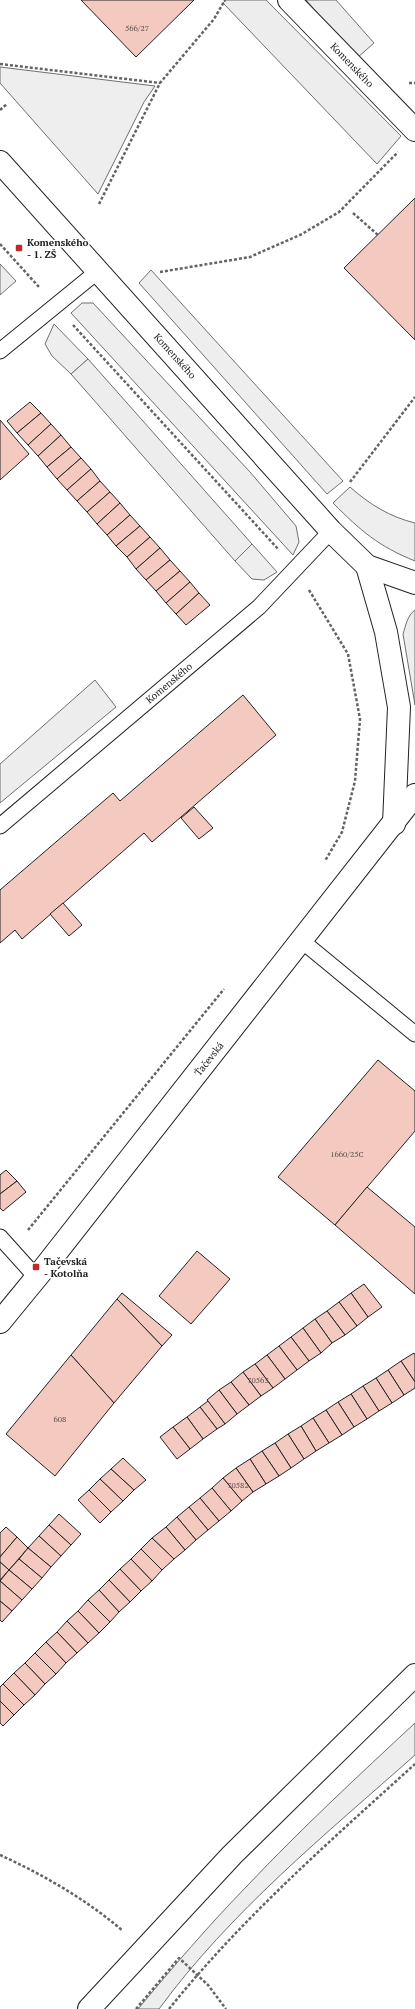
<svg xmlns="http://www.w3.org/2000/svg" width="415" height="2009" font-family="'PT Serif',serif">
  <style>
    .green { fill: #eee; stroke: #6f6f6f }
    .parking { fill: #ededed; stroke: #6f6f6f }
    .building { fill: #f3c9c0; stroke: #222 }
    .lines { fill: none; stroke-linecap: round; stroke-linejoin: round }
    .service-casing { stroke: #222; stroke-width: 17 }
    .minor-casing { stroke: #222; stroke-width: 24 }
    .tertiary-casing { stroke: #222; stroke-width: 24 }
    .primary-casing { stroke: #222; stroke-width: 24 }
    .path { stroke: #646464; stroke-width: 2.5; stroke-dasharray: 3 2; stroke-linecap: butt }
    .service { stroke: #fff; stroke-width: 15 }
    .minor { stroke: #fff; stroke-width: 22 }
    .tertiary { stroke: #fff; stroke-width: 22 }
    .primary { stroke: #fff; stroke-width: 22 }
    .poi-dot { fill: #c62828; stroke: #fff; stroke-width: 1.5 }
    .labels { text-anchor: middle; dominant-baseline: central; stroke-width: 3; stroke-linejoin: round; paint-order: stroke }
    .number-label { font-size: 8px; fill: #564c4a }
    .street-label { font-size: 10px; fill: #222; stroke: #fff }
    .poi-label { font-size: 10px; font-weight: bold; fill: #222; stroke: #fff; text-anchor: start }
  </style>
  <rect width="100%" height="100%" fill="#fff"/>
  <g class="green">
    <path d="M0,67L155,86L144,102L98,194L0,83Z"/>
    <path d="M151,270L343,481L327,494L139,283Z"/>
    <path d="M82,303H93L250,472L296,526L299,542L293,555L71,313Z"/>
    <path d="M54,324L88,359L71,374L52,356L45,344Z"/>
    <path d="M350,487C369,504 390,517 415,523V561C378,546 361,531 333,503Z"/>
    <path d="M252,544L277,572L264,580L252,579L235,561Z"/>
    <path d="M415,610V705L403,634C406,625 407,616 415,610Z"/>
    <path d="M415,1723V1755C326,1834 230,1912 159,2009H138C173,1967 209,1925 247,1886C301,1829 358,1776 415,1723Z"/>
  </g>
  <g class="parking">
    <path d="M226,0H266L401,136L377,164L223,3Z"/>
    <path d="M306,0H336L374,43L357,58Z"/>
    <path d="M0,264L16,281L0,295Z"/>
    <path d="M88,359L252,544L235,561L71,374Z"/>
    <path d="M95,680L116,707L0,803V764Z"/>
  </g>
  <g class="building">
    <path d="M81,0H194L136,57Z"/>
    <path d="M415,198V340L344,268Z"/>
    <path d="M30,402L41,413L17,433L7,421Z"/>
    <path d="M41,413L51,424L28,445L17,433Z"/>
    <path d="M0,420L29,454L0,480Z"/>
    <path d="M51,424L61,435L38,456L28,445Z"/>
    <path d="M61,435L71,447L47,467L38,456Z"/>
    <path d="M71,447L81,458L57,479L47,467Z"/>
    <path d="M81,458L91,469L67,490L57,479Z"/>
    <path d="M91,469L100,481L77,501L67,490Z"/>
    <path d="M100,481L110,492L87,512L77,501Z"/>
    <path d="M110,492L120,503L97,524L87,512Z"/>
    <path d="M120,503L130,515L107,535L97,524Z"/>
    <path d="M130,515L140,526L116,546L107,535Z"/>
    <path d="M140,526L150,537L127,557L116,546Z"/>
    <path d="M150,537L160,548L136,569L127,557Z"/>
    <path d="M160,548L170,560L146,580L136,569Z"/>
    <path d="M170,560L180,571L156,591L146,580Z"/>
    <path d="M180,571L190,582L166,603L156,591Z"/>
    <path d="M190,582L199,593L176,614L166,603Z"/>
    <path d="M199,593L210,605L186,625L176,614Z"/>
    <path d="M243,695L276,735L152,842L144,833L22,939L15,930L0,943V890L113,793L120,801Z"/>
    <path d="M194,807L213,828L199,839L181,818Z"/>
    <path d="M63,903L82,925L69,936L50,914Z"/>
    <path d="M378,1060L415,1091V1131L335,1225L278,1177Z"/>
    <path d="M6,1170L17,1181L0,1194V1175Z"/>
    <path d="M17,1181L26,1192L3,1211L0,1208V1194Z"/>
    <path d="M367,1187L415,1227V1294L335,1225Z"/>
    <path d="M197,1251L230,1279L191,1324L159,1296Z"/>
    <path d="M364,1284L382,1307L368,1317L351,1293Z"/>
    <path d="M122,1293L172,1335L162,1346L117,1299Z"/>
    <path d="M351,1293L368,1317L357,1326L339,1302Z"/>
    <path d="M117,1299L162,1346L114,1403L71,1355Z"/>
    <path d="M339,1302L357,1326L345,1335L327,1311Z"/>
    <path d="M327,1311L345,1335L332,1343L315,1319Z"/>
    <path d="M315,1319L332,1343L321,1353L303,1328Z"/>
    <path d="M303,1328L321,1353L309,1361L291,1337Z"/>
    <path d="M291,1337L309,1361L297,1370L279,1346Z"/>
    <path d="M279,1346L297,1370L285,1379L267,1355Z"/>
    <path d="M414,1353L415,1355V1382L401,1361Z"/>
    <path d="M71,1355L114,1403L55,1476L6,1434Z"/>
    <path d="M267,1355L285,1379L273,1388L255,1364Z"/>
    <path d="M401,1361L415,1382V1388L404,1395L388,1370Z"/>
    <path d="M255,1364L273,1388L261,1396L243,1372Z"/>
    <path d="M388,1370L404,1395L392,1403L376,1378Z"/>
    <path d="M243,1372L261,1396L249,1405L231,1382Z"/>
    <path d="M376,1378L392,1403L379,1411L363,1386Z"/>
    <path d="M231,1382L249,1405L237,1414L219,1390Z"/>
    <path d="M363,1386L379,1411L367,1419L351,1394Z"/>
    <path d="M219,1390L237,1414L225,1424L207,1400Z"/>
    <path d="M351,1394L367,1419L354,1427L338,1402Z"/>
    <path d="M208,1401L225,1424L217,1429L200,1407Z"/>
    <path d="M338,1402L354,1427L342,1435L326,1410Z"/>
    <path d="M200,1407L217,1429L203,1439L187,1417Z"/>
    <path d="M326,1410L342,1435L329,1443L313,1418Z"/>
    <path d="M187,1417L203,1439L190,1449L173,1427Z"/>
    <path d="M313,1418L329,1443L316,1451L301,1426Z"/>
    <path d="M301,1426L316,1451L304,1459L288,1434Z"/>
    <path d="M173,1427L190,1449L177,1459L160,1437Z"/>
    <path d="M288,1434L304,1459L291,1468L275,1443Z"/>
    <path d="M275,1443L291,1468L279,1476L262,1451Z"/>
    <path d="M262,1451L279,1476L266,1484L250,1459Z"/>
    <path d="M123,1458L146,1480L134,1490L111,1469Z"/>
    <path d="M250,1459L266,1484L253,1492L236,1468Z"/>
    <path d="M236,1468L253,1492L242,1501L223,1478Z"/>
    <path d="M111,1469L134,1490L123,1501L100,1479Z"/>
    <path d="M223,1478L242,1501L231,1511L212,1488Z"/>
    <path d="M100,1479L123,1501L111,1512L89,1490Z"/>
    <path d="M212,1488L231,1511L219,1521L200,1498Z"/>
    <path d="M89,1490L111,1512L100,1523L78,1500Z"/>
    <path d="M200,1498L219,1521L208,1530L189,1507Z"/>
    <path d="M189,1507L208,1530L196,1540L177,1517Z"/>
    <path d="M59,1514L81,1534L71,1545L49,1525Z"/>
    <path d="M177,1517L196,1540L185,1550L166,1527Z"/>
    <path d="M49,1525L71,1545L61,1556L39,1536Z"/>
    <path d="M6,1527L17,1537L0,1557V1533Z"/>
    <path d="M166,1527L185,1550L174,1559L152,1538Z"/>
    <path d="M39,1536L61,1556L51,1567L28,1548Z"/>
    <path d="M17,1537L28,1548L9,1570L0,1562V1557Z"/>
    <path d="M152,1538L174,1559L162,1570L141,1549Z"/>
    <path d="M28,1548L51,1567L42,1578L19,1559Z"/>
    <path d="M141,1549L162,1570L152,1581L131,1559Z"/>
    <path d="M19,1559L42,1578L32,1589L9,1570Z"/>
    <path d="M131,1559L152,1581L141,1591L120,1569Z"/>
    <path d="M0,1562L9,1570L0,1580Z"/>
    <path d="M120,1569L141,1591L130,1602L109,1580Z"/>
    <path d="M9,1570L32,1589L22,1600L0,1581Z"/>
    <path d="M109,1580L130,1602L119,1612L99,1590Z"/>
    <path d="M0,1581L22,1600L12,1611L0,1601Z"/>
    <path d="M99,1590L119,1612L110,1622L88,1600Z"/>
    <path d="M88,1600L110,1622L99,1633L78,1611Z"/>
    <path d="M0,1601L12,1611L2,1622L0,1620Z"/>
    <path d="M78,1611L99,1633L88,1643L67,1621Z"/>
    <path d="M67,1621L88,1643L77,1653L57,1632Z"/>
    <path d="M57,1632L77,1653L66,1663L46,1642Z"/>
    <path d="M46,1642L66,1663L56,1674L35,1653Z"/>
    <path d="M35,1653L56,1674L45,1684L25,1663Z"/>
    <path d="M25,1663L45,1684L35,1695L14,1673Z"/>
    <path d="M14,1673L35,1695L24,1705L3,1684Z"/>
    <path d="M3,1684L24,1705L14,1715L0,1701V1687Z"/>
    <path d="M0,1701L14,1715L3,1726L0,1723Z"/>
  </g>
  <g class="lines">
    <defs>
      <g id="service">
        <path d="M0,351L98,271"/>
        <path d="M0,826L259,607L331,531"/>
        <path d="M302,941L415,1034"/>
        <path d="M0,1237L36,1277"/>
      </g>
      <path id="minor" d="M289,0L415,130"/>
      <g id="tertiary">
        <path d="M0,162L331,531L367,566L415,583"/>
        <path d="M367,566L386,632L399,707L394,824"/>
        <path d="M0,1322L41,1272L415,795"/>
      </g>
      <path id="primary" d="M89,2009L232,1855L415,1675"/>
    </defs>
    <use href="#service" class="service-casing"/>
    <use href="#minor" class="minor-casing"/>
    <use href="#tertiary" class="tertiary-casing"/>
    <use href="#primary" class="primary-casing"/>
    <g class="path">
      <path d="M0,64L160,83"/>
      <path d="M409,83H415"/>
      <path d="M0,110L7,104"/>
      <path d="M99,204L160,83L214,19L225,0"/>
      <path d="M353,213L378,235"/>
      <path d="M0,244L39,287"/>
      <path d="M160,272L250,257L302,234L339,212L398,152"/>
      <path d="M73,325L279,550"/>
      <path d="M350,482L415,397"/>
      <path d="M309,590L348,654L360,719L355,781L342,832L325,861"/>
      <path d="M28,1230L224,989"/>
      <path d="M0,1855C44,1875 87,1900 123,1931"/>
      <path d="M136,2009L179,1958L208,1985L226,2009"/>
      <path d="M169,2009C242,1918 329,1842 415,1764"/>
    </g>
    <use href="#service" class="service"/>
    <use href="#minor" class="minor"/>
    <use href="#tertiary" class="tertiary"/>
    <use href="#primary" class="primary"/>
  </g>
  <g class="poi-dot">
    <rect x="15" y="244" width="8" height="8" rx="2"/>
    <rect x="32" y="1263" width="8" height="8" rx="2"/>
  </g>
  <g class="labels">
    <g class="number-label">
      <text x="137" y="28">566/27</text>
      <text x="347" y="1154">1660/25C</text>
      <text x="258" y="1380">70563</text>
      <text x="60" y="1419">608</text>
      <text x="238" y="1485">70582</text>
    </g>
    <g class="street-label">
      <text transform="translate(352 65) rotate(46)">Komenského</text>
      <text transform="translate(175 356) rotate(48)">Komenského</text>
      <text transform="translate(169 683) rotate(-40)">Komenského</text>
      <text transform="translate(209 1059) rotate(-52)">Ťačevská</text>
    </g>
    <g class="poi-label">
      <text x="27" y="242">Komenského<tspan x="27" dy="12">- 1. ZŠ</tspan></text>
      <text x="44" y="1261">Tačevská<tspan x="44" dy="12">- Kotolňa</tspan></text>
    </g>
  </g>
</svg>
